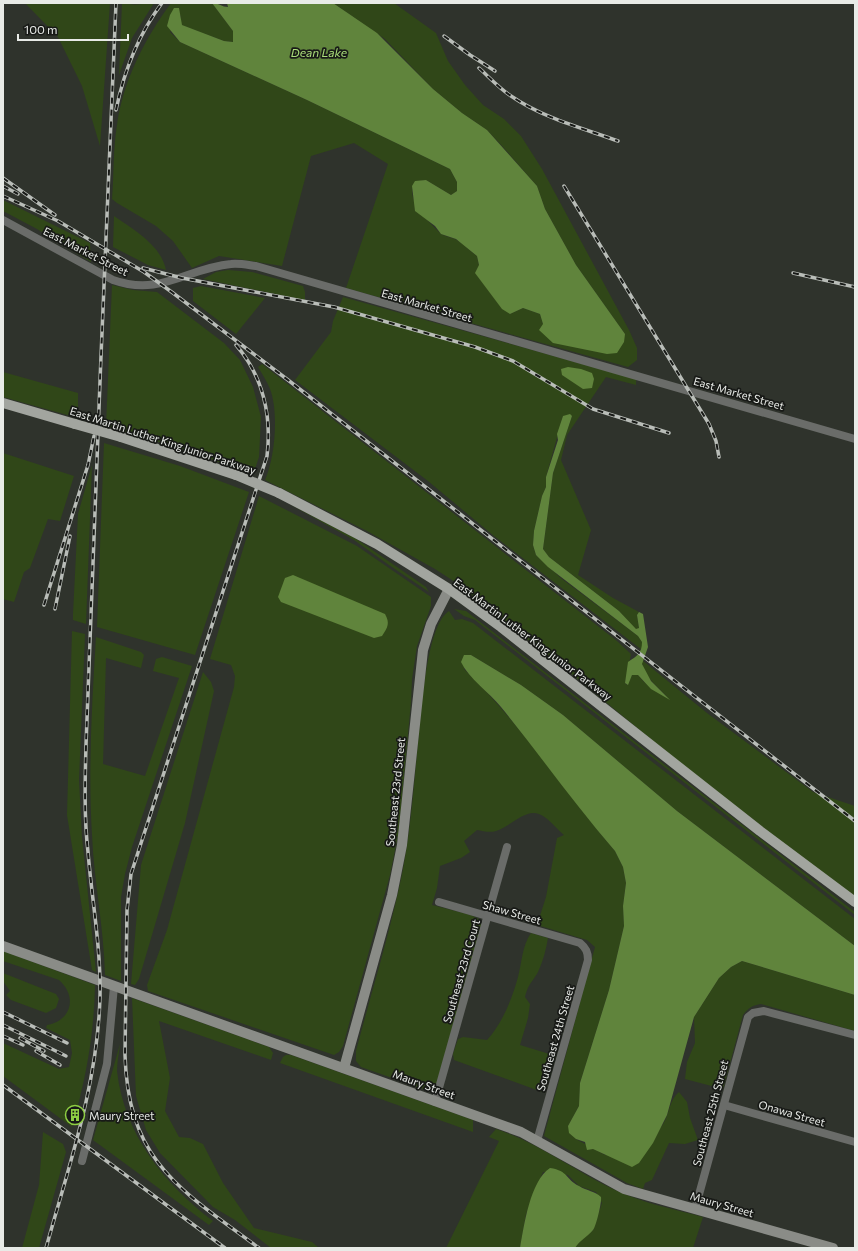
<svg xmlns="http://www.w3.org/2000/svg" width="858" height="1251" font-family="Commissioner,sans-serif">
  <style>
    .green { fill: #304718 }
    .water { fill: #60843c }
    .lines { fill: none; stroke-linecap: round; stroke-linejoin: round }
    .street { stroke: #6a6c69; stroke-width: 8 }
    .secondary { stroke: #8a8c87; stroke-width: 10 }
    .primary { stroke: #a2a59f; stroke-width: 10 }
    .rail-casing { stroke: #b9bdb8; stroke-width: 3.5 }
    .rail { stroke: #181a17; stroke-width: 2; stroke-dasharray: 6; stroke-linecap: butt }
    .primary-bridge { stroke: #a2a59f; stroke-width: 10 }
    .labels { text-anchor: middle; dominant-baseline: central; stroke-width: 3.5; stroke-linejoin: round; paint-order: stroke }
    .street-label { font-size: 11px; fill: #e8ebe7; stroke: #181a17 }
    .poi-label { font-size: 11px; fill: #e8ebe7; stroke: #181a17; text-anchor: start }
    .water-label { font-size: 12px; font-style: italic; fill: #abde7a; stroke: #181a17 }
  </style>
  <rect width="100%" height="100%" fill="#2f332c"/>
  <g class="green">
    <path d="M25,3L102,4L101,3H110L100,146L82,86L58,37Z"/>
    <path d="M122,3H139L130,5L154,3L132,38L119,75Z"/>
    <path d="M171,3H212L233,31V42L224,41L181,25V15L170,32L180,42L307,100L450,169L457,182V191L451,195L426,180L415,182C404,200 428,221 440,233C444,236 450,237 455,239C463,243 470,251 477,256L479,265L510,314L523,308L540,314L543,324L625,334L576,265L545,209L537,186L503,147L487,130L462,113L433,89L385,39L333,3H394L436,33L448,61L465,85L483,105L504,119L521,136L542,169L629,330L637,348V360L628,367L346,288L388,164L354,143L311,156L282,266L219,256L192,268L173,241L156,226L117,203L112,199C114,174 113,149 117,125C123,81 145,38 171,3Z"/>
    <path d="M3,200L90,243L91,262L37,229L3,211Z"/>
    <path d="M114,216C134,230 161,245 166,270L148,265L113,247Z"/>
    <path d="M228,270L252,272L303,286L305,292V300L203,279L216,272Z"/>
    <path d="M112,285L133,290L157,292L224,343L240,360L253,387L261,417L259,457L253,475L192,452L106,426Z"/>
    <path d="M201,286L265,298L236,334L193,301V288Z"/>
    <path d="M343,297L636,379V385L606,377L567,435L561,460L591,530L578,575L613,598L639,612L637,615L639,628L636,630L619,611L549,557L543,549L553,473L572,416H563L546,477V487L542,496L534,531L533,545L536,555L562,579L638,636L643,643L642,650L494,536L428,481L295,380L331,332L333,321Z"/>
    <path d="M262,364L617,641L631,654L625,683L627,685L632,675H638L644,682L668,698C659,687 641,675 642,660L707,713L813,792L855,806V896L836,884L675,759L574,676L452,580L435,569L367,531L265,480C275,457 279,413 270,389C267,381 262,374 258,367Z"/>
    <path d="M3,372L78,393V418L3,397Z"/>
    <path d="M104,443L180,466L249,492L195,655L97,627Z"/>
    <path d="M3,453L74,476L60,521L48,519L30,568L24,572L14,602L3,599Z"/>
    <path d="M92,465L86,624L73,620V614L78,514Z"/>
    <path d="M259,496L357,546L431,597V606L417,646L412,679L411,702L399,830L390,875L343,1046L339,1052L334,1055L148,991L147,985L167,930L234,687L235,676L231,665L210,659Z"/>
    <path d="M289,504L355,538L426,587L429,592L389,565L354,540Z"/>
    <path d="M454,609L466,611L855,912V915L475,620L464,616Z"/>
    <path d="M449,611L455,620L462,619L473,623L855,919V946L677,811L563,715L521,685L471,655H465L464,669C521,724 564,791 615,851L623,867L626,883L623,906L624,926L609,990L580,1083L579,1106L568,1126L576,1139L605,1155C615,1150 655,1134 661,1127C670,1116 668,1101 679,1092L687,1102L690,1118L698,1140L685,1144L669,1143L652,1180L645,1183L643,1189L627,1183L544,1136L595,947L587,940L537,925L546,897L557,838L564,835C557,829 551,821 543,816C527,805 511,827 496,831C490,833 483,831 477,830L464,841L470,852L461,858L440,866L437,888L432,905L471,915L479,919L482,924L435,1089L432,1092L429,1091L361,1067L356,1061V1051C372,990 391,930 403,869C412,821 415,771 420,722C423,698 428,624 449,611Z"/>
    <path d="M72,631L85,634L79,780L82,837L96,972L92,970L67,815Z"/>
    <path d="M96,637L141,652L144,655L141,668L106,658L103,764L145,776L179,678L153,671L156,659L162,657L192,666L132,847L125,874L121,897V981L105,975C104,928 94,882 92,835C88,769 92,703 96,637Z"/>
    <path d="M203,672L211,682L214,691L185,823L139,979L135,985L131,984L141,865Z"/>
    <path d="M531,933L548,938C546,950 543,961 538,972C532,983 529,982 525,997L530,1004L528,1018L520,1045L556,1056L545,1093L454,1060L453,1054L458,1039L463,1037L487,1040C502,1024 512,999 518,977C522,962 522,946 531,933Z"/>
    <path d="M3,951L95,985C94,1035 86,1079 72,1127L3,1076V1043L59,1069L69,1067L72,1053L70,1040L46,1028L47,1025C71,1021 78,997 59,980L3,961Z"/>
    <path d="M742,961L855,995V1031L761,1004C753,1005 748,1008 743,1015L723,1089L685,1079L687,1062L695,1043L694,1017L719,978L731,967Z"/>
    <path d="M3,973L56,994L59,999L56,1008L46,1013L11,1000L6,995L10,991L3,981Z"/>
    <path d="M132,998L269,1047L273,1053L271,1060L159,1021L170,1078L165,1111L179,1137L190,1138L203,1144L223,1183L254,1228L312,1242L319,1248H271L235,1220L213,1207L160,1153L146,1130L136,1096Z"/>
    <path d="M120,1044C119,1053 117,1062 117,1071C124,1134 164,1184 213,1221L209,1225L93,1140Z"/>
    <path d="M286,1055H291L473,1120V1132L280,1063L283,1057Z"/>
    <path d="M496,1129C539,1143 574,1171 615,1190C643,1203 673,1209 703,1217L693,1248H575L578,1242L593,1230L602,1203L596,1192L579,1186L568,1175L543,1172L526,1214L520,1248H446L499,1141L489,1137Z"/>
    <path d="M43,1132L63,1144L66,1152L39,1248H22L39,1185Z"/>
  </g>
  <g class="water">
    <path d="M212,3C219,3 222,7 228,7L227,3H333L377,33L433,89L462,113L487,130L537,186L545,209L576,265L625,334L624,342L617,353L607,354L553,343L539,330L543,324L540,314L523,308L510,314L502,309L475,273L479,265L477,256L456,239L441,234L435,226L415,211L412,186L415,181L426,180L451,195L457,191V182L450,169L307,100L180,42L167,26L170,15L174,8H179L182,25L224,41L233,42V31Z"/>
    <path d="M568,367L581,369L592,373L594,379L592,388L583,389L562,375L561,369Z"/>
    <path d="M570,414L572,416L553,473L543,549L549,557L619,611L636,629L639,628L637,615L639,612L643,614L648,647L642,664L651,681L670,700L651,689L638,675H632L628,685L625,683L628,662C637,656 642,653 642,642L638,636L548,567L536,555L533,545L534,531L542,496L546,487V477L558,440L557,434L563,416Z"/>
    <path d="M293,575L385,614C390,623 388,627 382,636L374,638L281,602L278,597L285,578Z"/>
    <path d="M464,655H471L521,685L563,715L677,811L855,946V995L742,961L731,967L719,978L694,1017L667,1115L653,1143L639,1163L632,1167L593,1149L587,1150L585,1142L576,1139L569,1133L568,1126L579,1106L580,1083L609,990L624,926L623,906L626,883L623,867L615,851C575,805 540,755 501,707C489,692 469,679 461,662Z"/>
    <path d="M550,1168C569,1171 565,1179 579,1186C587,1191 595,1191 601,1197C602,1202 596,1227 593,1230C587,1237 580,1240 575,1248H520C524,1226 530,1181 550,1168Z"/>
  </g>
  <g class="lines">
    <g class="street">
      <path d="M3,220L113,280C161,297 187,268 231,264C239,263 248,265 256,266L855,439"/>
      <path d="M439,902L580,943C586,948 588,952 588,960L537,1141"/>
      <path d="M435,1102L507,847"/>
      <path d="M724,1105L855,1142"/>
      <path d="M82,1161L107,1064L114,986"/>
      <path d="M695,1209L748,1017L753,1013L764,1011L855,1035"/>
    </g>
    <g class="secondary">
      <path d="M3,946L521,1132L624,1189L833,1248"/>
      <path d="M344,1068L392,895L402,845L423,650L431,624L449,589"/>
    </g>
    <g class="primary">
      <path d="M3,403L75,424"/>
      <path d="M121,437L236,475"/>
      <path d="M279,493L377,544L449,589L501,627L760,831L855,902"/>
    </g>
    <defs>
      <g id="rail">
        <path d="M444,36L470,55L495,71"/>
        <path d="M479,68C489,77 499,88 511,96C543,118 582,128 618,141"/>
        <path d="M116,110C124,71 138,35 162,3"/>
        <path d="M3,178L55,215"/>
        <path d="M3,186L18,194"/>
        <path d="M564,186L709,424L716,441L719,457"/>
        <path d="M3,196L58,221L144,272L173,293L288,380L855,821"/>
        <path d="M143,268L182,278L334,307L475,347L513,361L593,409L669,433"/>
        <path d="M793,273L855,287"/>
        <path d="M236,345C263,376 272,416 267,456L131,874L127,910L125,1055C128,1162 181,1190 259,1248"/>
        <path d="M44,605L88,465L94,436"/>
        <path d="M55,609L70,536"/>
        <path d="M3,1012L67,1043"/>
        <path d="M3,1025L66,1056"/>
        <path d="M3,1036L23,1045"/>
        <path d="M20,1038L44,1051"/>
        <path d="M36,1051L60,1065"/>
        <path d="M3,1085L225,1248"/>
        <path d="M46,1248C69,1165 98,1083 100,996C101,948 92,901 88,852C84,817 85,781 86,745C94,498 106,250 116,3"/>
      </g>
    </defs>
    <use href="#rail" class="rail-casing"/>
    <use href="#rail" class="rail"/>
    <g class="primary-bridge">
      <path d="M75,424L121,437"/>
      <path d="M236,475L279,493"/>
    </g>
  </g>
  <defs>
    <symbol id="building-ring" viewBox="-11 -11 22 22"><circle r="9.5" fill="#181a17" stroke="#8ece43" stroke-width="1.5"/><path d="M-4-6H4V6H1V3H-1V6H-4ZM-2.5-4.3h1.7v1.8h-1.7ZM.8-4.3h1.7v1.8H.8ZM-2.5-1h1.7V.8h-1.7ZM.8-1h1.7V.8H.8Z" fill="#8ece43"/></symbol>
  </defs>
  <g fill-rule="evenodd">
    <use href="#building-ring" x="64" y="1104" width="22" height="22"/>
  </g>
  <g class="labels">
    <g class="street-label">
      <text transform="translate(86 251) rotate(27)">East Market Street</text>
      <text transform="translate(427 305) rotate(16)">East Market Street</text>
      <text transform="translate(739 393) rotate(16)">East Market Street</text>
      <text transform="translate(163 440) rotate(18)">East Martin Luther King Junior Parkway</text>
      <text transform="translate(533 639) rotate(37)">East Martin Luther King Junior Parkway</text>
      <text transform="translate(395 792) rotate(-84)">Southeast 23rd Street</text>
      <text transform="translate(512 912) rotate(16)">Shaw Street</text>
      <text transform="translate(461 971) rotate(-74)">Southeast 23rd Court</text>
      <text transform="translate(555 1038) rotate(-74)">Southeast 24th Street</text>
      <text transform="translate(424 1084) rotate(20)">Maury Street</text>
      <text transform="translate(710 1113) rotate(-75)">Southeast 25th Street</text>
      <text transform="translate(792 1113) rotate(16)">Onawa Street</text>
      <text transform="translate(722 1204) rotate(16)">Maury Street</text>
    </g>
    <g class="poi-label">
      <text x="89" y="1115">Maury Street</text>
    </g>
    <g class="water-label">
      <text x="319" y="52">Dean Lake</text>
    </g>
  </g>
  <rect width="858" height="1251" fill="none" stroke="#e8ebe7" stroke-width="8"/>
  <path d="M18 34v6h110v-6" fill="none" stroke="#e8ebe7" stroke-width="2"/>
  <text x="24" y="34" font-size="12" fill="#e8ebe7" stroke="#181a17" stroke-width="3" paint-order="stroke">100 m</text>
</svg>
